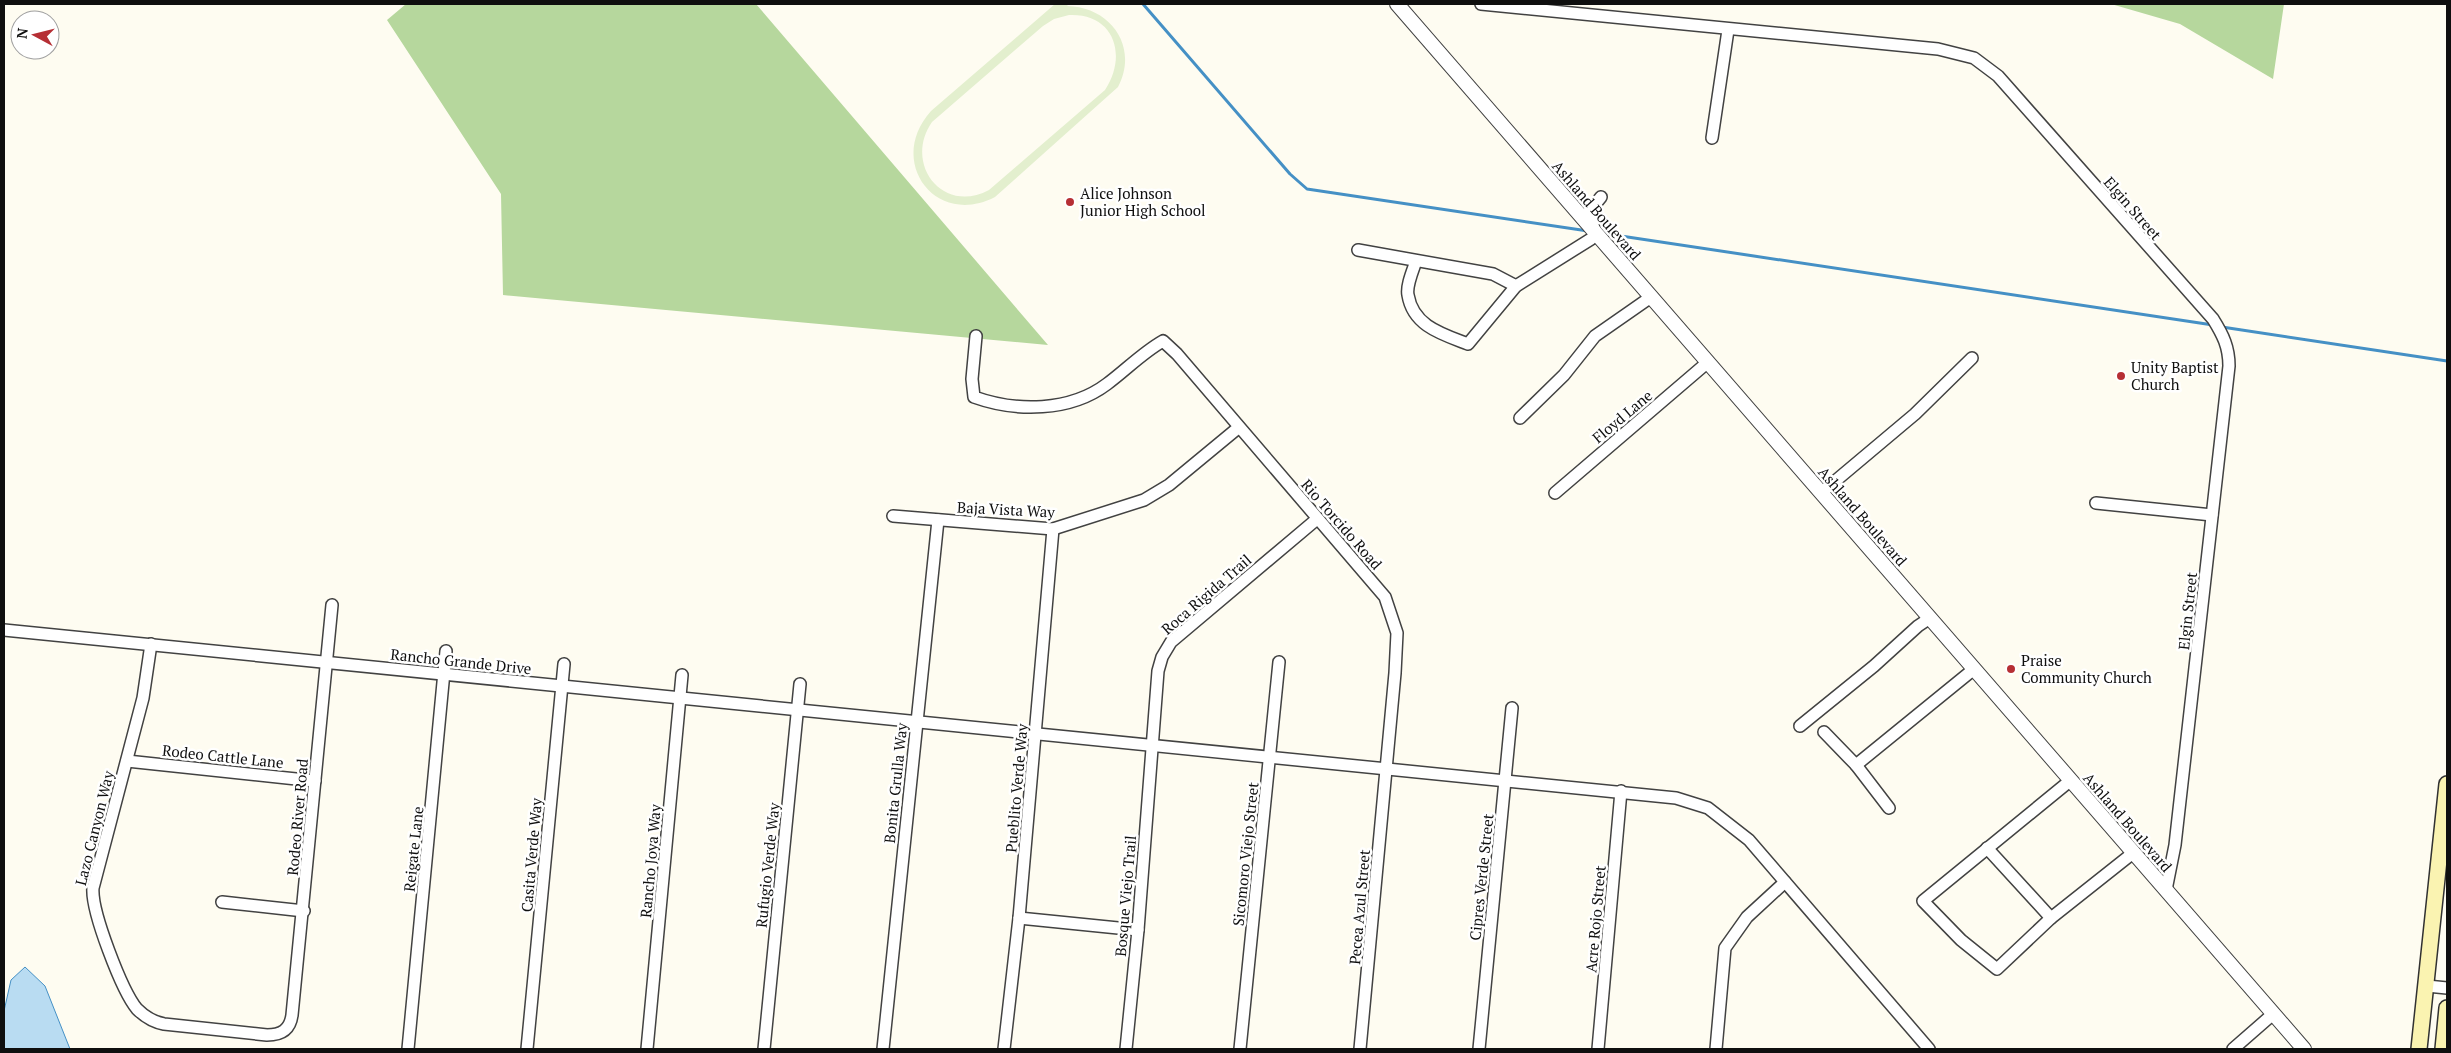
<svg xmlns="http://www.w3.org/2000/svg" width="2451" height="1053" font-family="'PT Serif',serif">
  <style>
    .forest { fill: #b6d79d }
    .pitch { fill: #e3efce; fill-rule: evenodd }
    .water { fill: #b9dcf2; stroke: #4590c5 }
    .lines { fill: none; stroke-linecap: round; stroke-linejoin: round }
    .stream { stroke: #4590c5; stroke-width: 3 }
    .minor-casing { stroke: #424242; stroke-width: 14 }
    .tertiary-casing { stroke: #424242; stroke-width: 16 }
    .secondary-casing { stroke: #313131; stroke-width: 18 }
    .minor { stroke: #fff; stroke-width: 11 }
    .tertiary { stroke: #fff; stroke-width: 14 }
    .secondary { stroke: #faf3b1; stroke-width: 15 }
    .poi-dot { fill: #b62f34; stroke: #fff; stroke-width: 2 }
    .labels { text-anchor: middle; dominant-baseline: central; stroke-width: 5; stroke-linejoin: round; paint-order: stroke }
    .poi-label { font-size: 15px; fill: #0f0f0f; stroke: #fff; text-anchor: start }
    .street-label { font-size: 15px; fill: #0f0f0f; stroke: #fff }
  </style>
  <rect width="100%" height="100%" fill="#fefcf1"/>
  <g class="forest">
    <path d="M406,4H756L1048,345L503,295L501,194L387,20Z"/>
    <path d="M2111,4H2284L2273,79L2180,24Z"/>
  </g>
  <path class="pitch" d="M1055,4H1069L1067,6C1111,7 1139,47 1118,87L995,197C935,228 886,161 931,111ZM1069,15C1114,13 1128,55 1105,90L989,190C943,215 903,164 932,122L1043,26L1054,19Z"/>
  <path class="water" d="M25,967L45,986L70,1049H4V1011L11,980Z"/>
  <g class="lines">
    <g class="stream">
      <path d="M1143,4L1290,174L1307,189L1588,231"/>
      <path d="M1601,233L2213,325"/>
      <path d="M2222,327L2447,361"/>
    </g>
    <defs>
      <g id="minor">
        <path d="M1481,4L1938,49L1974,58L1998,76L2213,319C2223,335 2229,347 2229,366L2175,845L2166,890"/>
        <path d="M1712,138L1728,30"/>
        <path d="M1358,250L1493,274L1516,286"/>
        <path d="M1416,261C1413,270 1406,286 1408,295C1413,326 1442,334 1468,344L1516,286L1591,239L1596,233L1588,213L1601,197"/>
        <path d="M976,336L972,379L974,397C1016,412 1070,412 1107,384C1126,370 1142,353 1163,341L1177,354L1385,597L1397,633L1395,673L1360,1049"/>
        <path d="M1520,418L1564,375L1595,336L1651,297"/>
        <path d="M1555,493L1708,362"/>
        <path d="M1821,493L1915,414L1972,358"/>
        <path d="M2096,503L2212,515"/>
        <path d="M893,516L1053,529L1144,500L1169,485L1238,428"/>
        <path d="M4,630L1676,798L1708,808L1749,840L1929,1049"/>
        <path d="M151,644L143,698L93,888C91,911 122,991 137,1009C145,1017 153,1022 164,1024L267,1035C281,1035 290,1030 292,1015L332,605"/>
        <path d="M1800,726L1874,666L1918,626L1930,618"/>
        <path d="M1824,732L1856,765L1889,808"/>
        <path d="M127,761L315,781"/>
        <path d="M1856,765L1974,669"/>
        <path d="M2071,780L1923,901L1961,940L1997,969L2051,918L2133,853"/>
        <path d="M1987,848L2051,918"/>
        <path d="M222,902L304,911"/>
        <path d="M1019,918L1138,930"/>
        <path d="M2427,986L2447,988"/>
        <path d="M408,1049L446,651"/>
        <path d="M527,1049L564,664"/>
        <path d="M647,1049L682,675"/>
        <path d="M764,1049L800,684"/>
        <path d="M883,1049L938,520"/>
        <path d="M1004,1049L1019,918L1053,529"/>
        <path d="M1126,1049L1138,930L1158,671L1162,657L1171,642L1317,519"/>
        <path d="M1240,1049L1279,662"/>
        <path d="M1479,1049L1512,708"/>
        <path d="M1598,1049L1621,791"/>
        <path d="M1716,1049L1725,948L1747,917L1785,882"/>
        <path d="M2233,1049L2273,1014"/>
      </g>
      <path id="tertiary" d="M1397,4L2304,1049"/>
      <g id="secondary">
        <path d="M2419,1049L2447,784"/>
        <path d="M2443,1049L2447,1008"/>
      </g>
    </defs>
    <use href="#minor" class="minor-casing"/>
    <use href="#tertiary" class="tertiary-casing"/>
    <use href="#secondary" class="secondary-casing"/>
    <use href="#minor" class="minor"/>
    <use href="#tertiary" class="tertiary"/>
    <use href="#secondary" class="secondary"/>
  </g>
  <g class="poi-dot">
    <circle cx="1070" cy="202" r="5"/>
    <circle cx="2121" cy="376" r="5"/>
    <circle cx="2011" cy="669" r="5"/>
  </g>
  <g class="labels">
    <g class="poi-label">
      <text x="1080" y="193">Alice Johnson<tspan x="1080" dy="17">Junior High School</tspan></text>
      <text x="2131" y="367">Unity Baptist<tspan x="2131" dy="17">Church</tspan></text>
      <text x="2021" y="660">Praise<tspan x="2021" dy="17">Community Church</tspan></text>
    </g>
    <g class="street-label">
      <text transform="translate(2133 208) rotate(49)">Elgin Street</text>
      <text transform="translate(1597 210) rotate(49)">Ashland Boulevard</text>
      <text transform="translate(1622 416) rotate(-40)">Floyd Lane</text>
      <text transform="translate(1006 509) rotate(3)">Baja Vista Way</text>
      <text transform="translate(1863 516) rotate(49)">Ashland Boulevard</text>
      <text transform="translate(1342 524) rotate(49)">Rio Torcido Road</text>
      <text transform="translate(1206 594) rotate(-41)">Roca Rigida Trail</text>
      <text transform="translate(2187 611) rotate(-84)">Elgin Street</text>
      <text transform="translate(461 661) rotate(6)">Rancho Grande Drive</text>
      <text transform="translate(223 756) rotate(6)">Rodeo Cattle Lane</text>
      <text transform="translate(895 783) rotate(-84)">Bonita Grulla Way</text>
      <text transform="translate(1016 788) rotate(-85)">Pueblito Verde Way</text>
      <text transform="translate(297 817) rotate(-85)">Rodeo River Road</text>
      <text transform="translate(2128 822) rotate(49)">Ashland Boulevard</text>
      <text transform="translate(94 828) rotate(-76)">Lazo Canyon Way</text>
      <text transform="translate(413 849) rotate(-84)">Reigate Lane</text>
      <text transform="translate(1245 854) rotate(-84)">Sicomoro Viejo Street</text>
      <text transform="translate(531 855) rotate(-85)">Casita Verde Way</text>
      <text transform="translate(650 861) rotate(-85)">Rancho Joya Way</text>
      <text transform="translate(767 865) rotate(-84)">Rufugio Verde Way</text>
      <text transform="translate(1481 877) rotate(-84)">Cipres Verde Street</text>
      <text transform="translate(1125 896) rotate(-85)">Bosque Viejo Trail</text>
      <text transform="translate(1359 907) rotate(-85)">Pecea Azul Street</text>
      <text transform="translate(1595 919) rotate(-85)">Acre Rojo Street</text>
    </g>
  </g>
  <rect width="2451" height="1053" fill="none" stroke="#0f0f0f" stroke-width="10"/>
  <g transform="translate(35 35) rotate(277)"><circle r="24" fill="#ffffff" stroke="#9f9f9f"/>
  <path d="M0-4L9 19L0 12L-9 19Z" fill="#b62f34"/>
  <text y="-8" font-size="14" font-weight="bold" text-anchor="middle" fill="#0f0f0f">N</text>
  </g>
</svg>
